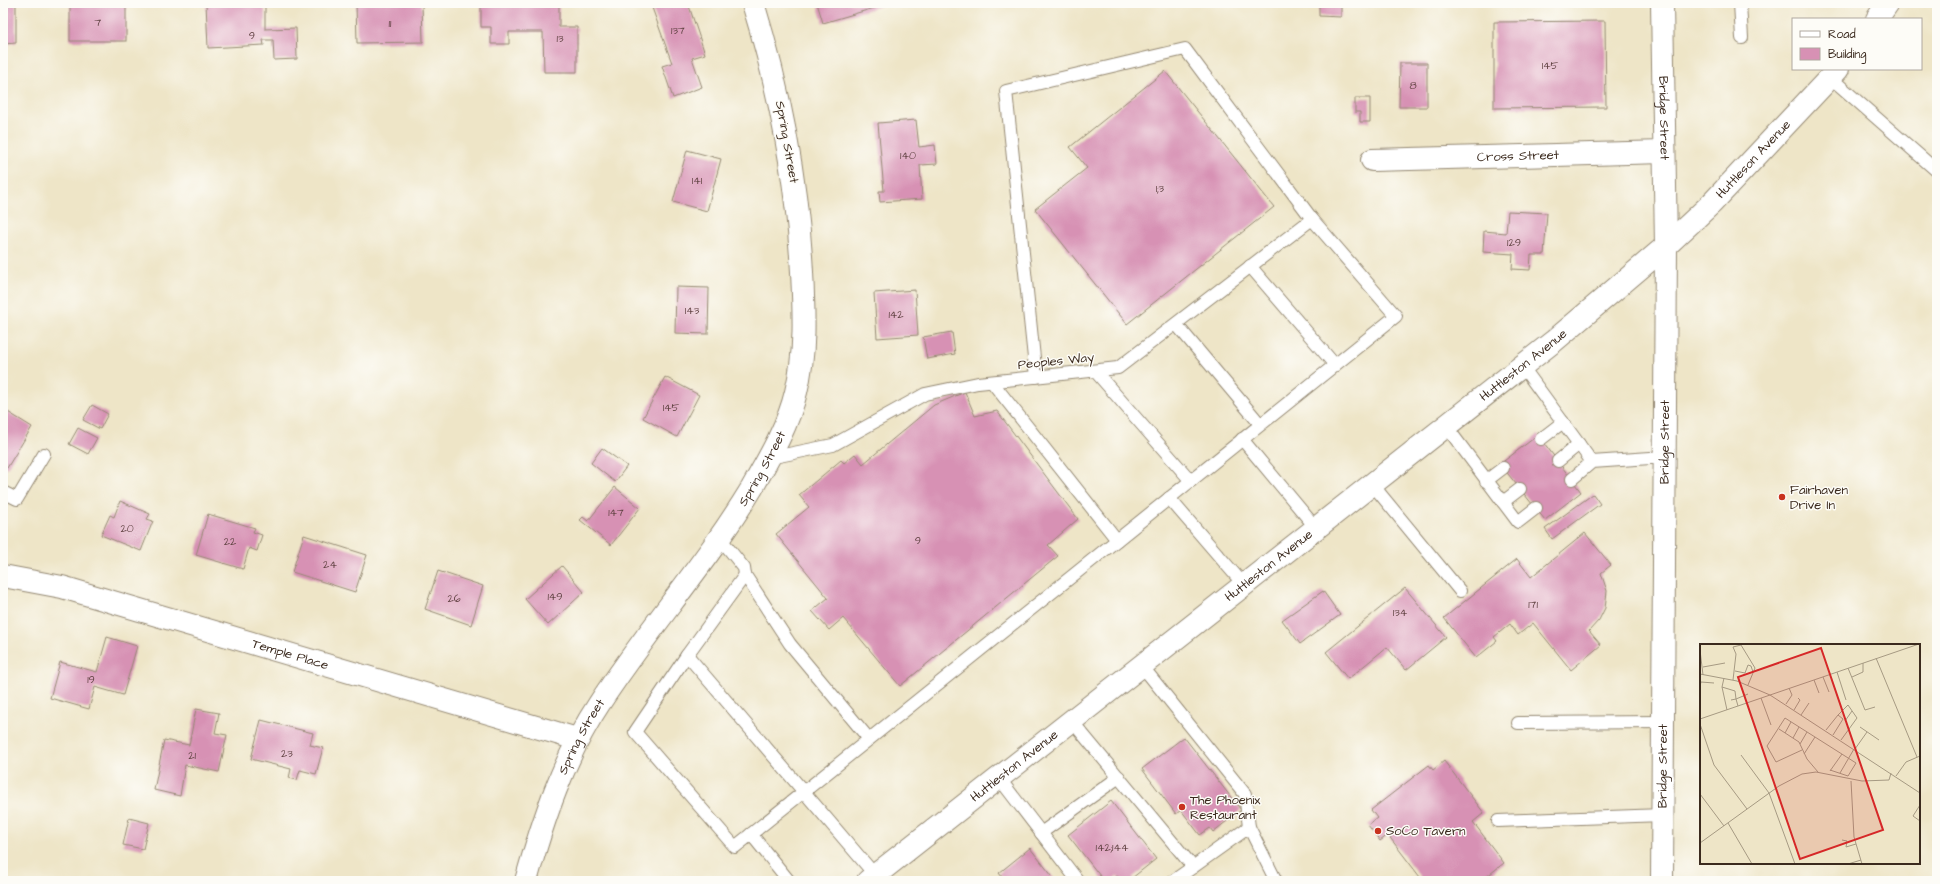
<svg xmlns="http://www.w3.org/2000/svg" width="1940" height="884" font-family="'Architects Daughter',sans-serif">
  <style>
    .building { fill: #d791b4 }
    .lines { fill: none; stroke-linecap: round; stroke-linejoin: round }
    .lane-casing { stroke: #948872; stroke-width: 14 }
    .street-casing { stroke: #948872; stroke-width: 24 }
    .secondary-casing { stroke: #948872; stroke-width: 24 }
    .highway-casing { stroke: #948872; stroke-width: 24 }
    .lane { stroke: #fff; stroke-width: 12 }
    .street { stroke: #fff; stroke-width: 22 }
    .secondary { stroke: #fff; stroke-width: 22 }
    .highway { stroke: #fff; stroke-width: 22 }
    .poi-dot { fill: #c8321e; stroke: #fdfcf7; stroke-width: 1.5 }
    .labels { text-anchor: middle; dominant-baseline: central; stroke-width: 3; stroke-linejoin: round; paint-order: stroke }
    .number-label { font-size: 11px; fill: #624444 }
    .street-label { font-size: 13px; fill: #3b2a1e; stroke: #fdfcf7 }
    .poi-label { font-size: 13px; fill: #3b2a1e; stroke: #fdfcf7; text-anchor: start }
    .inset-road { fill: none; stroke: #a69a83; stroke-width: 1 }
    .view { fill: #d62828; fill-opacity: 0.15; stroke: #d62828; stroke-width: 2 }
    .inset-edge { fill: none; stroke: #3b2a1e; stroke-width: 2 }
  </style>
  <rect width="100%" height="100%" fill="#fdfcf7"/>
  <filter id="ink" filterUnits="userSpaceOnUse"><feTurbulence type="fractalNoise" baseFrequency=".025" numOctaves="2"/><feDisplacementMap in="SourceGraphic" scale="8" xChannelSelector="R" yChannelSelector="G"/><feConvolveMatrix kernelMatrix="1 2 1 2 8 2 1 2 1" color-interpolation-filters="sRGB"/></filter>
  <filter id="wash" filterUnits="userSpaceOnUse"><feTurbulence type="fractalNoise" baseFrequency=".012" numOctaves="4" result="noise"/><feDisplacementMap in="SourceGraphic" scale="16" xChannelSelector="R" yChannelSelector="G"/><feGaussianBlur stdDeviation="0.9" result="paint"/><feColorMatrix in="noise" values="0 0 0 0 0 0 0 0 0 0 0 0 0 0 0 0 0 1.4 0 .05"/><feComposite in="paint" operator="in"/></filter>
  <g filter="url(#wash)">
    <rect width="100%" height="100%" fill="#eee5c7"/>
    <g id="blocks">
      <g class="building">
        <path d="M3,3H16V43L3,44Z"/>
        <rect x="70" y="3" width="56" height="38"/>
        <path d="M206,3H265V29L296,28L297,59L274,60L273,40H263L264,45L208,48Z"/>
        <path d="M356,3H422L423,42L357,43Z"/>
        <path d="M481,3H559V27H577V72H544L543,32H509V44H491V27H481Z"/>
        <path d="M658,3H688L705,54L692,58L702,87L673,98L662,66L672,63L651,5Z"/>
        <path d="M817,3H880L881,6L823,23Z"/>
        <path d="M1319,3H1341V17L1319,16Z"/>
        <path d="M1605,21L1606,107L1494,108V22Z"/>
        <path d="M1400,63H1427V107H1399Z"/>
        <path d="M1165,71L1274,207L1127,324L1035,209L1087,168L1070,147Z"/>
        <path d="M1355,98H1370V122H1360V112H1355Z"/>
        <path d="M916,120L919,147L935,145L937,164L920,165L922,199L880,202L879,191H884L878,123Z"/>
        <path d="M687,150L721,159L707,211L673,202Z"/>
        <path d="M1508,211L1547,213L1544,255H1531L1530,270L1512,269L1513,254L1483,252L1484,231L1506,233Z"/>
        <path d="M676,287L709,288L708,334L675,333Z"/>
        <path d="M915,290L918,335L877,338L874,293Z"/>
        <path d="M952,332L955,354L927,359L923,337Z"/>
        <path d="M665,377L699,395L677,437L643,418Z"/>
        <path d="M965,392L975,416L997,411L1078,519L1048,545L1058,556L900,686L843,618L829,630L812,611L828,598L776,534L809,507L799,495L841,460L844,463L855,454L863,464L934,405Z"/>
        <path d="M92,405L108,414L100,429L83,420Z"/>
        <path d="M3,409L32,427L7,468L3,466Z"/>
        <path d="M78,428L97,438L88,454L69,444Z"/>
        <path d="M1538,435L1581,492L1545,520L1500,464Z"/>
        <path d="M602,448L627,466L615,482L591,463Z"/>
        <path d="M615,487L640,508L611,545L580,520L583,517L588,521Z"/>
        <path d="M1593,494L1600,504L1552,539L1545,529Z"/>
        <path d="M120,501L150,514L147,519L153,521L141,551L101,535L110,515L114,517Z"/>
        <path d="M208,514L255,528L253,532L262,535L257,551L249,548L243,569L196,555Z"/>
        <path d="M1585,533L1611,565L1601,573L1607,591L1605,608L1599,620L1589,631L1601,645L1571,670L1533,623L1518,635L1510,624L1494,637L1497,641L1476,658L1444,618L1517,559L1531,577Z"/>
        <path d="M304,535L367,555L355,592L292,572Z"/>
        <path d="M562,566L584,592L548,625L525,599Z"/>
        <path d="M438,571L483,586L471,625L425,609Z"/>
        <path d="M1405,588L1446,637L1406,670L1387,647L1348,679L1326,652Z"/>
        <path d="M1323,591L1340,615L1300,644L1282,620Z"/>
        <path d="M107,637L137,646L123,695L95,687L89,709L50,698L60,662L97,672Z"/>
        <path d="M196,709L219,713L215,733L227,735L219,772L185,765L180,796L154,790L164,740L189,745Z"/>
        <path d="M261,720L313,733L310,745L323,748L316,774L300,770L297,780L289,778L291,769L251,759Z"/>
        <path d="M1184,737L1241,810L1213,832L1210,828L1200,835L1181,810L1176,814L1142,769Z"/>
        <path d="M1444,761L1484,813L1473,822L1504,863L1481,881H1423L1388,835L1380,841L1368,825L1377,818L1371,810L1429,765L1433,770Z"/>
        <path d="M1111,801L1156,859L1132,878L1135,881H1122L1117,876L1111,881H1104L1068,835Z"/>
        <path d="M129,818L149,823L143,849L123,845Z"/>
        <path d="M1030,848L1056,881H1005L999,873Z"/>
      </g>
    </g>
  </g>
  <g filter="url(#ink)">
    <use href="#blocks" fill-opacity="0" stroke="#948872" stroke-width="1"/>
    <g class="lines">
      <defs>
        <g id="lane">
          <path d="M1740,3L1742,38"/>
          <path d="M1831,78L1937,171"/>
          <path d="M1250,266L1335,365"/>
          <path d="M1176,324L1260,424"/>
          <path d="M1522,366L1592,462L1665,457"/>
          <path d="M1095,371L1191,481"/>
          <path d="M992,382L1117,540"/>
          <path d="M1446,426L1518,522L1536,508"/>
          <path d="M1242,439L1316,528"/>
          <path d="M1541,439L1563,422"/>
          <path d="M769,458L833,445L925,394L978,383L1118,368L1312,219"/>
          <path d="M1558,461L1579,444"/>
          <path d="M1572,479L1592,462"/>
          <path d="M1486,481L1503,468"/>
          <path d="M1372,484L1460,591"/>
          <path d="M3,492L17,499L44,454"/>
          <path d="M1169,498L1244,585"/>
          <path d="M1503,502L1520,489"/>
          <path d="M720,538L744,568L745,575L790,644L869,739"/>
          <path d="M745,575L687,655L635,732L735,847L1396,316L1312,219L1185,49L1006,91L1036,377"/>
          <path d="M687,655L875,875"/>
          <path d="M1142,666L1245,794L1249,827"/>
          <path d="M1071,720L1193,867L1249,827L1276,881"/>
          <path d="M1518,723L1663,722"/>
          <path d="M999,778L1078,881"/>
          <path d="M1498,821L1663,815"/>
          <path d="M1041,833L1119,777"/>
          <path d="M751,834L789,881"/>
          <path d="M1173,881L1193,867"/>
        </g>
        <g id="street">
          <path id="s1" d="M1662,3L1666,246"/>
          <path id="s2" d="M1372,160L1664,152"/>
          <path id="s3" d="M3,576L62,587L577,739"/>
          <path id="s4" d="M526,881C543,820 564,757 599,704C647,630 706,564 752,488C769,458 788,426 796,392C806,353 804,312 802,272C797,180 780,91 753,3"/>
        </g>
        <g id="secondary">
          <path id="s5" d="M1662,881L1666,246"/>
        </g>
        <g id="highway">
          <path d="M1877,19L1888,3"/>
          <path id="s6" d="M868,881L1554,341L1666,246L1712,203L1838,69"/>
        </g>
      </defs>
      <use href="#lane" class="lane-casing"/>
      <use href="#street" class="street-casing"/>
      <use href="#secondary" class="secondary-casing"/>
      <use href="#highway" class="highway-casing"/>
      <use href="#lane" class="lane"/>
      <use href="#street" class="street"/>
      <use href="#secondary" class="secondary"/>
      <use href="#highway" class="highway"/>
    </g>
  </g>
  <g class="poi-dot">
    <circle cx="1782" cy="497" r="4"/>
    <circle cx="1182" cy="807" r="4"/>
    <circle cx="1378" cy="831" r="4"/>
  </g>
  <g class="labels">
    <g class="number-label">
      <text x="98" y="22">7</text>
      <text x="390" y="23">11</text>
      <text x="678" y="30">137</text>
      <text x="252" y="35">9</text>
      <text x="560" y="38">13</text>
      <text x="1550" y="65">145</text>
      <text x="1413" y="85">8</text>
      <text x="908" y="155">140</text>
      <text x="697" y="180">141</text>
      <text x="1160" y="188">1;3</text>
      <text x="1514" y="242">129</text>
      <text x="692" y="310">143</text>
      <text x="896" y="314">142</text>
      <text x="671" y="407">145</text>
      <text x="616" y="512">147</text>
      <text x="127" y="528">20</text>
      <text x="918" y="540">9</text>
      <text x="230" y="541">22</text>
      <text x="330" y="564">24</text>
      <text x="555" y="596">149</text>
      <text x="454" y="598">26</text>
      <text x="1533" y="604">171</text>
      <text x="1400" y="612">134</text>
      <text x="91" y="679">19</text>
      <text x="287" y="753">23</text>
      <text x="192" y="755">21</text>
      <text x="1112" y="847">142;144</text>
    </g>
    <g class="street-label">
      <text stroke="none"><textPath href="#s1" startOffset="115">Bridge Street</textPath></text>
      <text transform="translate(787 142) rotate(80)">Spring Street</text>
      <text stroke="none"><textPath href="#s2" startOffset="146">Cross Street</textPath></text>
      <text stroke="none"><textPath href="#s6" startOffset="1143">Huttleson Avenue</textPath></text>
      <text transform="translate(1056 361) rotate(-6)">Peoples Way</text>
      <text stroke="none"><textPath href="#s6" startOffset="834">Huttleston Avenue</textPath></text>
      <text stroke="none"><textPath href="#s5" startOffset="439">Bridge Street</textPath></text>
      <text stroke="none"><textPath href="#s4" startOffset="479">Spring Street</textPath></text>
      <text stroke="none"><textPath href="#s6" startOffset="510">Huttleston Avenue</textPath></text>
      <text stroke="none"><textPath href="#s3" startOffset="298">Temple Place</textPath></text>
      <text stroke="none"><textPath href="#s4" startOffset="155">Spring Street</textPath></text>
      <text stroke="none"><textPath href="#s6" startOffset="186">Huttleston Avenue</textPath></text>
      <text stroke="none"><textPath href="#s5" startOffset="115">Bridge Street</textPath></text>
    </g>
    <g class="poi-label">
      <text x="1790" y="490">Fairhaven<tspan x="1790" dy="15">Drive In</tspan></text>
      <text x="1190" y="800">The Phoenix<tspan x="1190" dy="15">Restaurant</tspan></text>
      <text x="1386" y="831">SoCo Tavern</text>
    </g>
  </g>
  <g transform="translate(1700 644)">
    <rect width="220" height="220" fill="#eee5c7"/>
    <path class="inset-road" d="M0,6L3,31M176,14L217,113M3,23L25,19M148,24L165,66L175,63M35,27L45,29L48,21L51,22L53,28M137,28L146,56M0,30L37,37L70,51L220,149M123,33L129,48M152,33L163,28V19M24,34L22,43L35,47L36,55L31,56M33,36L36,10L33,3L41,1L55,24L48,41M114,36L119,49M0,42L1,38L14,39M22,43L27,66M61,54L71,81M86,60L92,51L89,44M38,62L36,55L48,50M94,66L100,56L98,54M101,71L109,59M0,75L219,0M145,77L152,67M0,80L14,121L47,165M160,83L179,96M79,85L99,98L107,115L118,128M126,86L138,71M85,89L91,78M133,91L143,75L138,71L148,61L157,74L141,96M93,94L99,83M100,100L107,88M155,105L167,88M102,106L76,118L67,102L85,74L156,119L148,132L130,126M104,110L115,93M41,111L69,149L95,220M130,127L142,110M140,129L154,105M196,132L206,118L220,112M151,137L154,193L162,220M0,150L24,182M220,161L213,172L220,177M28,179L52,220M142,196L147,197L146,203L156,200M0,199L79,142L102,130L116,128L162,137L189,136L191,129M148,220L161,216"/>
    <path class="view" d="M121,4L183,186L100,215L38,33Z"/>
    <rect width="220" height="220" class="inset-edge"/>
  </g>
  <rect width="1940" height="884" fill="none" stroke="#fdfcf7" stroke-width="16"/>
  <rect x="1792" y="18" width="130" height="52" fill="#fdfcf7" stroke="#afa8a0"/>
  <rect x="1800" y="31" width="20" height="6" fill="#ffffff" stroke="#afa8a0"/>
  <text x="1828" y="38" font-size="12" fill="#3b2a1e">Road</text>
  <rect x="1800" y="48" width="20" height="12" fill="#d791b4" stroke="#afa8a0"/>
  <text x="1828" y="58" font-size="12" fill="#3b2a1e">Building</text>
</svg>
